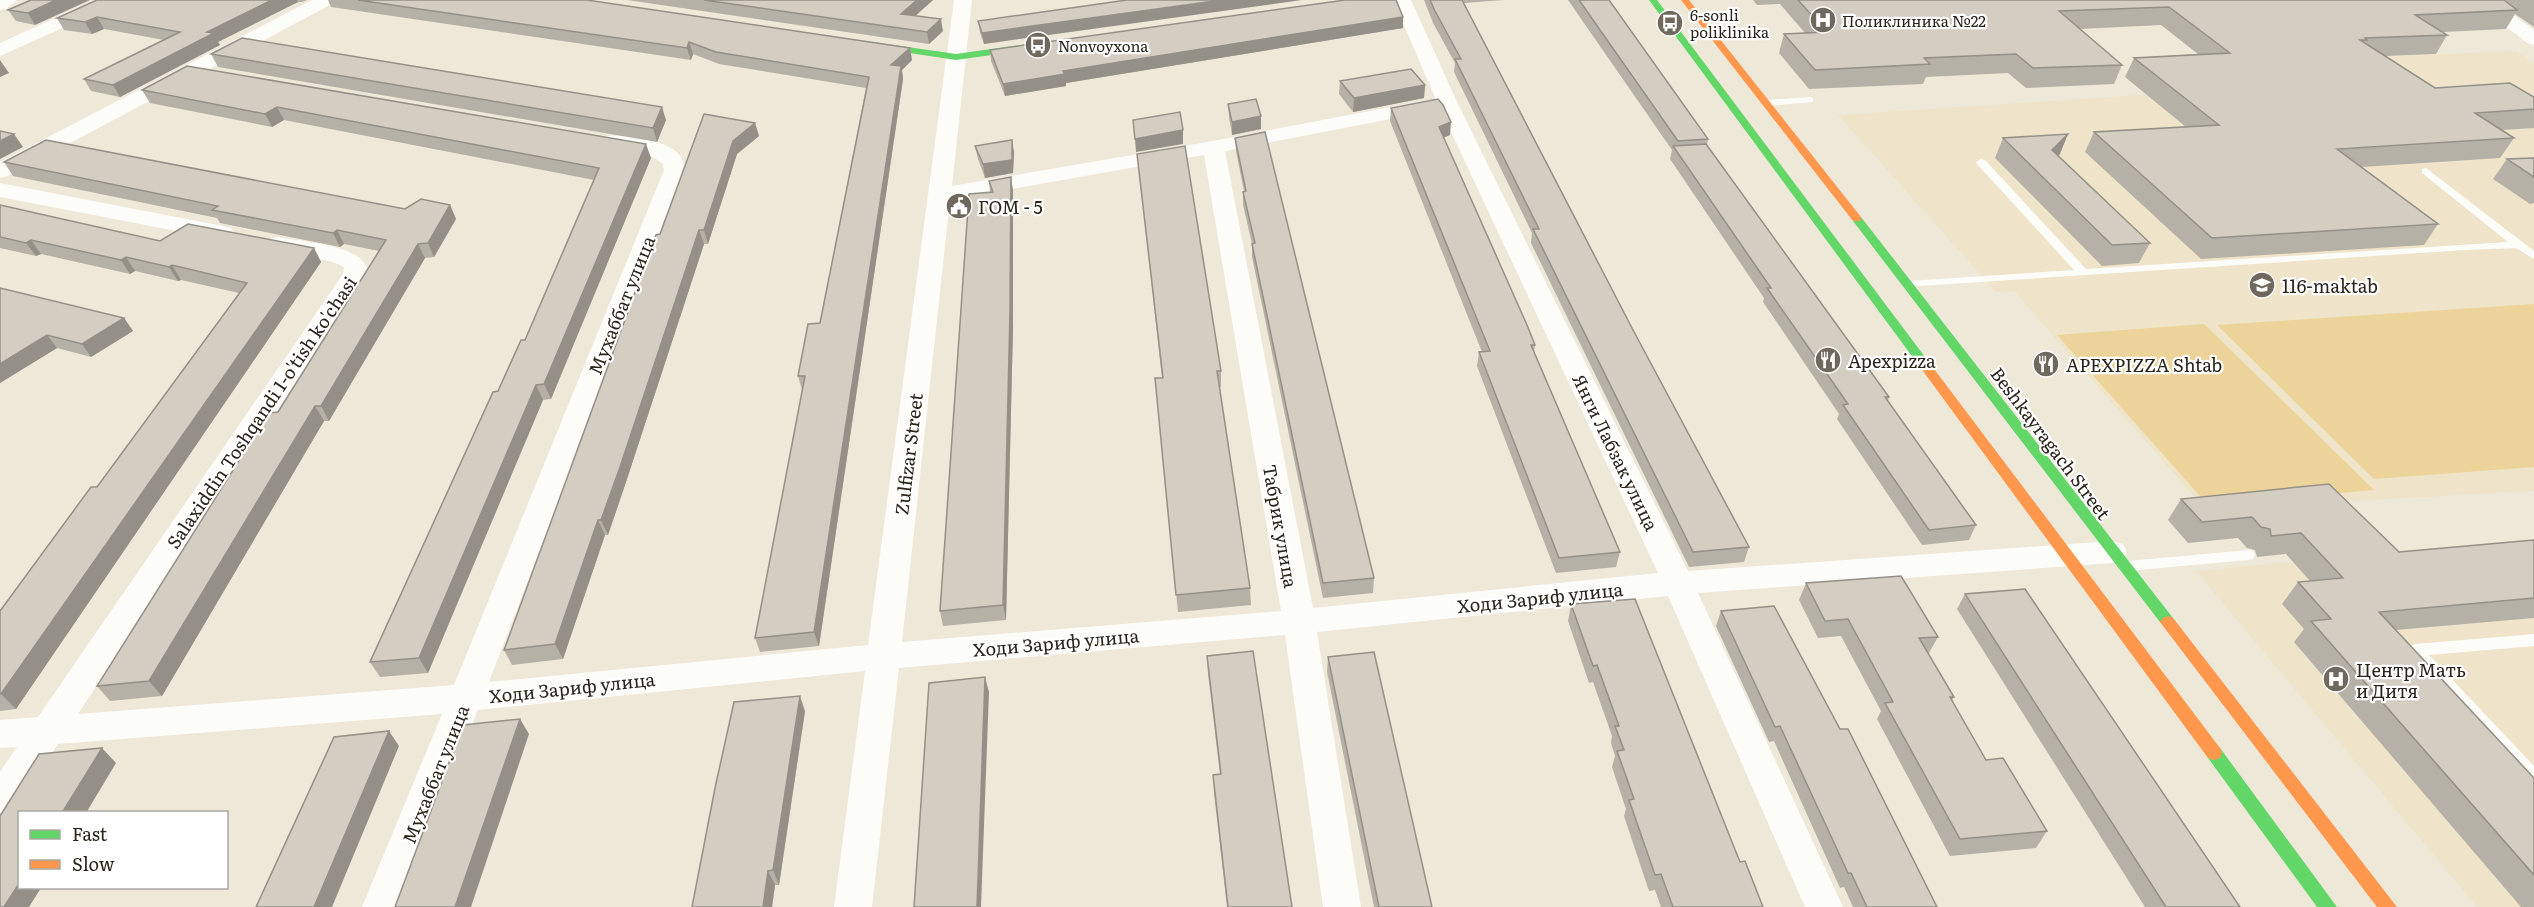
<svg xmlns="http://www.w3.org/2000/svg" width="2534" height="907" font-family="Literata,serif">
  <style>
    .built { fill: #efe4c9 }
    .green { fill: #ebd399 }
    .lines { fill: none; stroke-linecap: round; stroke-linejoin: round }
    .lane { fill: #fcfcf9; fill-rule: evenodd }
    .street { fill: #fcfcf9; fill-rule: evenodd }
    .fast { fill: #63d668; fill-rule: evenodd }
    .slow { fill: #ff974d; fill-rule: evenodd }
    .wall { fill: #b5b1a6 }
    .shaded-wall { fill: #949087 }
    .building { fill: #d3cec1; stroke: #949087; stroke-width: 1.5 }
    .labels { text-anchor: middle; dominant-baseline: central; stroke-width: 4.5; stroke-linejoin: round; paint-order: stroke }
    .far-poi-label { font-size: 15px; fill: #2a251b; stroke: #fff; text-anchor: start }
    .poi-label { font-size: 18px; fill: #2a251b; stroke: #fff; text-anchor: start }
    .street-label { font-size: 18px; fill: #2a251b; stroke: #fff }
  </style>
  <rect width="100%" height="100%" fill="#eee8d8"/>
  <g class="built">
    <path d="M2516,51L2534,64V491L2205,509L2014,291L1996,292L1838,115L2308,84L2282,61Z"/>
    <path d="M2534,539V907H2477L2196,571Z"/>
  </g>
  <g class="green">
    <path d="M2534,304V467L2374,479L2217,325Z"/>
    <path d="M2204,324L2374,490L2207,504L2057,335Z"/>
  </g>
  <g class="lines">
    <g class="lane">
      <path d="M1810,97L1813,98V102L1767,106L1762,103L1767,100Z"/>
      <path d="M1981,159L1985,160L2086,269L2508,242L2422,173V169L2426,168L2534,251V259L2516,248L2465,250L1904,287L1902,285L1908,281L2074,270L1977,164L1976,162Z"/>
      <path d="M2248,550L2253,551L2255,555L2253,559L2248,560L2128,571L2123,570L2121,566L2123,562L2128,561Z"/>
      <path d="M2534,634V646L2429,655L2534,766V784L2528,782L2407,650L2409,646L2415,644Z"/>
    </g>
    <g class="street">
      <path d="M0,0H17L6,9L0,10Z"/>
      <path d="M95,0H119L116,4L0,56V43Z"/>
      <path d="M312,0H335L332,4L8,176L0,178V162Z"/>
      <path d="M954,0H972L952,186L1213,141L1427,100L1434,102L1437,106L1434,110L1427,112L1225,151L1313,608L1658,573L1437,102L1393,0H1411L1457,102L1688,571L2112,541L2123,544L2127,552L2123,560L2112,563L1698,593L1843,907H1805L1668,596L1317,632L1361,907H1323L1285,635L899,668L872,907H834L865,671L478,710L400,907H362L442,714L58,744L13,813L0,818V772L17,747L0,748V720L38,717L343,274L344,267L333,262L269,249L265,244L269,239L277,237C298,241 371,245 367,274L78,714L454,685L664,170L662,163L646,153L602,147L599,142L602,137C621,133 658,138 674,150C681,155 684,162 686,170L489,682L868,645ZM1204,155L1281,611L902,642L950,200Z"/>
      <path d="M2472,0H2493L2534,30V45L2527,43Z"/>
      <path d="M0,183L223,226L231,228L235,233L231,238L223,240L0,197Z"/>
    </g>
    <g class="fast">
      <path d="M1649,0H1657L1928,361L1930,364L1928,367H1920Z"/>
      <path d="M866,41L956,54L1035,43L1040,46L1035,49L956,60L863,46L861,44Z"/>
      <path d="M1857,216L1861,217L2173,618L2176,622L2173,626L2168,628L2163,626L1853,221V217Z"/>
      <path d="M2214,746L2220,748L2337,907H2317L2208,758L2206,753L2208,748Z"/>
    </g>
    <g class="slow">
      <path d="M1681,0H1689L1861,217V221H1853Z"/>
      <path d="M1924,360L1928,361L2220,748L2222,753L2220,758L2214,760L2208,758L1920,367L1918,364Z"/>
      <path d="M2168,616L2173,618L2397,907H2377L2163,626L2160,622L2163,618Z"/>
    </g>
  </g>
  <g class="wall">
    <path d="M31,0L35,25L16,21L8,10Z"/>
    <path d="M97,0H307L302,2H298L218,42L220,45L120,97L91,91L84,79L164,40L104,29L92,34L64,30L57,18Z"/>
    <path d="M328,0H587L910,48L912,60L902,70L903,79L819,646L760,652L755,638L802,390L798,376L820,323L866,88L719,64L693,54L691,60L331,7Z"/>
    <path d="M627,0H933L915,16L943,31L929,44Z"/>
    <path d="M1127,0L984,44L980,33L978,21Z"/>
    <path d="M1424,0H1504L1464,3L1632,328L1749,547L1744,562L1689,567L1531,243L1532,233L1454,72L1455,63L1433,23Z"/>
    <path d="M1568,0H1609L1708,139L1707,145L1889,397L1888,401L1976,525L1969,540L1922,545L1837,419L1839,414L1763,302L1764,298L1670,159L1672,150Z"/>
    <path d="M1753,0H2534V27L2515,14L2506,29L2443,32L2447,35L2436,54L2385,56L2435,88L2534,97V128L2502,130L2514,138L2500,158L2362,167L2438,224L2424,245L2201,259L2085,152L2094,132L2186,127L2125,77L2134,58L2198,54L2161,25L2080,29L2122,65L2114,84L2026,88L2008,73L1926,77L1923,84L1809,89L1779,53L1784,34L1805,33L1780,4L1757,5Z"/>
    <path d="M1403,17V28L1066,83V86L1005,96L991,61L990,50Z"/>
    <path d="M211,54L666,120L657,142L218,67Z"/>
    <path d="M187,66L651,158L551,399L543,400L428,673L380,677L370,662L498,391L525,340L594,180L284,120L272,127L150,103L142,90Z"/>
    <path d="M1340,81L1425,85L1424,98L1353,112L1339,94Z"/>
    <path d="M1228,104L1261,129L1232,135L1229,117Z"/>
    <path d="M1391,108L1450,135L1443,138L1535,345L1534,352L1620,552L1616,567L1556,573L1477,366L1479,352H1482L1390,121Z"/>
    <path d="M755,123L759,136L737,154L708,244H704L626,482L608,535H605L563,659L512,665L504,650L660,234Z"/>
    <path d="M1235,138L1374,578L1373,593L1323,598L1252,257V244L1243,205V192L1244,191L1236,151Z"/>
    <path d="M2003,138L2060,154L2058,156L2150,243L2139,263L2102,266L1995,158Z"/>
    <path d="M1012,140L1014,153L1013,173L985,178L978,159L975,146Z"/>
    <path d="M1137,154L1221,371V387H1219L1250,588L1251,605L1178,612L1155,378H1162Z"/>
    <path d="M2534,158V203L2530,204L2493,179L2507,159Z"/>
    <path d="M4,162L405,209L450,205L456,219L434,257L425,258L329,421H324L162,696L110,701L97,686L278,412L379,251L344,244L340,247L220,223L217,218L13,176Z"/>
    <path d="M1011,177L1013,191V326L1006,620L943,626L940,611L990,192L989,181Z"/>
    <path d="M0,205L160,241L314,248L321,262L16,709L0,711V611L97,487L239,293L181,280L178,281L135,271L130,274L41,254L36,256L0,248Z"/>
    <path d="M0,288L124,318L133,331L91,357L57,348L0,383Z"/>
    <path d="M2181,499L2399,552L2534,540V618L2396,630L2534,778V907H2521L2294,642L2304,629L2282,604L2298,582L2310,581L2286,554L2257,557L2255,550L2247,548L2238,538L2188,543L2168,520Z"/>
    <path d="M1806,583L1938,637L1929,653L1928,654L1954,697L1952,701L1986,760L2047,831L2036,848L1950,856L1877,719L1881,711L1841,636L1818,638L1799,600Z"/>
    <path d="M1965,594L2240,907H2145L1957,609Z"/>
    <path d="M1571,604L1740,862L1763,907H1661L1655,890L1649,891L1624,816L1626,809L1612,767L1615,756L1611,743L1612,736L1593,682L1589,683L1568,621Z"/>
    <path d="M1721,611L1840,729L1937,907H1853L1844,887L1840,888L1774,741L1769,742L1716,626Z"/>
    <path d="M1207,656L1292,907H1227L1214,793L1213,775H1220L1208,674Z"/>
    <path d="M1328,657L1432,907H1374L1327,672Z"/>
    <path d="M805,711L779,885H775L772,907H692Z"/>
  </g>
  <g class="shaded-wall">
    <path d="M56,0H90L35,25L28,13Z"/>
    <path d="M272,0H297L298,2L218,42L220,45L120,97L113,85L207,32Z"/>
    <path d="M917,0H933L904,26L901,14Z"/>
    <path d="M1222,0H1302L984,44L982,33Z"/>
    <path d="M97,17L104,29L92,34L85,22Z"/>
    <path d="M1403,17V28L1066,83V86L1005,96L1003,84L1063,71Z"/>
    <path d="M941,19L943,31L929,44L927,32Z"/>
    <path d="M689,42L693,54L691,60L687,48Z"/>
    <path d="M910,48L912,60L902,70L903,79L819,646L814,632L891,65Z"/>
    <path d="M0,60L9,73L0,77Z"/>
    <path d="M1425,85L1424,98L1353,112L1354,98Z"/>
    <path d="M277,107L284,120L272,127L265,114Z"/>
    <path d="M662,107L666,120L657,142L653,128Z"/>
    <path d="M1261,116V129L1232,135V122Z"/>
    <path d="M1451,122L1450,135L1437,140L1439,127Z"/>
    <path d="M755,123L759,136L737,154L708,244L704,230L733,141Z"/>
    <path d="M1183,130V144L1136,152L1135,139Z"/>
    <path d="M14,134L23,147L0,159V141Z"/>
    <path d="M2068,134L2060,154L2044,170L2052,150Z"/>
    <path d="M1012,140L1014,153L1013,173L985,178L983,164Z"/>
    <path d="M646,144L651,158L551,399L544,384Z"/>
    <path d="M1011,177L1013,191V326L1006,620L1003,605Z"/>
    <path d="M450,205L456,219L434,257L428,243Z"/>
    <path d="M337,230L344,244L340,247L333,233Z"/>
    <path d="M699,230L704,244L626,482L608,535L601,520Z"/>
    <path d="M31,240L41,254L36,256L26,243Z"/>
    <path d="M418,244L425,258L329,421L321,406Z"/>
    <path d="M314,248L321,262L16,709L1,694Z"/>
    <path d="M126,257L135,271L130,274L121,260Z"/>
    <path d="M172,265L181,280L178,281L169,267Z"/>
    <path d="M124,318L133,331L91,357L82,344Z"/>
    <path d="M47,335L57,348L0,383V364Z"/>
    <path d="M536,385L543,400L428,673L419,658Z"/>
    <path d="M315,406L324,421L162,696L149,681Z"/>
    <path d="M598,520L605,535L563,659L555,644Z"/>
    <path d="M985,677L989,692L981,907H977Z"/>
    <path d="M800,696L805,711L779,885L773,870Z"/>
    <path d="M520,719L529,734L471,907H455Z"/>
    <path d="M389,731L399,746L332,907H314Z"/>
    <path d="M102,748L116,763L86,813H62Z"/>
    <path d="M768,871L775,885L772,907H763Z"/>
    <path d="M20,882V888H41L29,907H4Z"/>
  </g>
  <g class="building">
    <path d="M31,0H56L28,13L8,10Z"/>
    <path d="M97,0H272L207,32L214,33L113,85L84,79L180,32L97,17L85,22L57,18Z"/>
    <path d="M358,0H587L910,48L891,65L901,66L814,632L755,638L805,376H798L808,324L820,323L869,77L716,52L689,42L687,48Z"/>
    <path d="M704,0H917L901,14L941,19L927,32Z"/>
    <path d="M1127,0H1222L982,33L978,21Z"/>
    <path d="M1345,0H1396L1403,17L1063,71L1065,74L1003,84L990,50Z"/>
    <path d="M1430,0H1462L1632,328L1749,547L1693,552L1533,229H1539L1455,59H1461L1435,11Z"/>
    <path d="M1579,0H1609L1708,139L1678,141Z"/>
    <path d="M1798,0H2504L2517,10L2415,15L2447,35L2365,38L2367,40H2360L2435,88L2510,83L2534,97V109L2475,113L2514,138L2337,149L2438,224L2212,238L2094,132L2219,125L2134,58L2230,53L2169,7L2059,11L2122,65L2033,68L2016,54L1924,58L1930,64L1815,70L1784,34L1827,32Z"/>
    <path d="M242,38L662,107L653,128L211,54Z"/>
    <path d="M187,66L646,144L544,384L536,385L419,658L370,662L493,392L498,391L521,340H525L599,168L277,107L265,114L142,90Z"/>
    <path d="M1411,69L1425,85L1354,98L1340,81Z"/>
    <path d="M1256,99L1261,116L1232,122L1228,104Z"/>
    <path d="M1438,99L1443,105L1451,122L1439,127L1527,325L1535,345H1531L1620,552L1559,558L1479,352L1490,351L1391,108Z"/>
    <path d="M1180,112L1183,130L1135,139L1133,120Z"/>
    <path d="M704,114L755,123L733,141L704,230H699L620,467L601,520H598L555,644L504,650L656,235L660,234Z"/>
    <path d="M0,131L14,134L0,141Z"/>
    <path d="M1265,132L1374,578L1323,583L1252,244L1255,243L1243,192L1246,191L1235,138Z"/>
    <path d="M2068,134L2052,150L2150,243L2112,245L2003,138Z"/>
    <path d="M46,140L405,209L421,199L450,205L428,243L418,244L321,406H315L149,681L97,686L269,413L278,412L386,240L337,230L333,233L212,210L218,206L4,162Z"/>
    <path d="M1012,140V160L983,164L975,146Z"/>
    <path d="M1706,144L1889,397H1885L1976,525L1929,530L1843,405L1848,404L1767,288H1771L1673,146Z"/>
    <path d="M1185,146L1221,371H1217L1250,588L1176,595L1155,378H1163L1137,154Z"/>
    <path d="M2534,158V177L2507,159Z"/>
    <path d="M1011,177L1010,312L1003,605L940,611L969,194L993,192L989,181Z"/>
    <path d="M0,205L160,241L188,224L314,248L1,694H0V611L91,487H97L247,283L172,265L169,267L126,257L121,260L31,240L26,243L0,237Z"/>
    <path d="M0,288L124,318L82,344L47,335L0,364Z"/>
    <path d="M2329,484L2399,552L2534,540V598L2379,612L2534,778V875L2311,621L2331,619L2298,582L2343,578L2301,533L2271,536L2270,529L2261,527L2252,517L2202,522L2181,499Z"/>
    <path d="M1901,576L1938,637L1919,638L1954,697H1950L1986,760L2003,758L2047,831L1960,839L1885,703L1893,702L1848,619L1825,621L1806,583Z"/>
    <path d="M2025,589L2240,907H2166L1965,594Z"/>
    <path d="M1635,599L1740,862L1745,861L1763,907H1673L1661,874L1655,875L1629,800L1634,799L1617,751L1624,750L1615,726H1619L1597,665L1593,666L1571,604Z"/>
    <path d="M1774,606L1840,729H1848L1937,907H1867L1851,873H1848L1780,726L1775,727L1721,611Z"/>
    <path d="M1253,651L1292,907H1228L1213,775L1221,774L1207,656Z"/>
    <path d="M1374,652L1432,907H1379L1328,657Z"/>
    <path d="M985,677L977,907H914L929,683Z"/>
    <path d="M800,696L773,870L768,871L763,907H692L715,788L734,702Z"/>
    <path d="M520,719L455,907H395L463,725Z"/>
    <path d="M389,731L314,907H256L334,737Z"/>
    <path d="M102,748L62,813H20V882L4,907H0V816L39,754Z"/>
  </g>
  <defs>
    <symbol id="hospital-disc" viewBox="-11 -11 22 22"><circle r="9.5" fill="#6f695d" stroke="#fff"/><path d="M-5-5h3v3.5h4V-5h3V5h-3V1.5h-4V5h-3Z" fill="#fff"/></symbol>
    <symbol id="bus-disc" viewBox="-11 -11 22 22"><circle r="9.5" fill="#6f695d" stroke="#fff"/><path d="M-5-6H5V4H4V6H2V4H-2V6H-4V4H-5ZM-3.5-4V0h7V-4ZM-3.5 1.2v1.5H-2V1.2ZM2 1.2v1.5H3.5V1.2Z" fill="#fff"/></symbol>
    <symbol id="civic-disc" viewBox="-11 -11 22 22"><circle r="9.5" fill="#6f695d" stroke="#fff"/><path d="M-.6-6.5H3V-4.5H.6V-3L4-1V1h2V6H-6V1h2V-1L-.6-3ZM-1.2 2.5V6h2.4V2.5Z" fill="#fff"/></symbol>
    <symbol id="school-disc" viewBox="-11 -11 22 22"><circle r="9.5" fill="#6f695d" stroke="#fff"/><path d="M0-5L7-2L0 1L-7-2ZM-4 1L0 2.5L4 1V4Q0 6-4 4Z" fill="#fff"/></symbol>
    <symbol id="restaurant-disc" viewBox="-11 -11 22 22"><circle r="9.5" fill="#6f695d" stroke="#fff"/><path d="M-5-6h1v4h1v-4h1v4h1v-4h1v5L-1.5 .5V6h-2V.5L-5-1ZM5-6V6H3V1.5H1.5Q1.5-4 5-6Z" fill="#fff"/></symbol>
  </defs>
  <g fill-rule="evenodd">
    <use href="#hospital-disc" x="1808" y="5" width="30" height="30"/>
    <use href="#bus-disc" x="1655" y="8" width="30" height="30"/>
    <use href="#bus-disc" x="1023" y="30" width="30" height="30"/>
    <use href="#civic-disc" x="944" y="191" width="30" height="30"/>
    <use href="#school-disc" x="2247" y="270" width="30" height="30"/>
    <use href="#restaurant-disc" x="1813" y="345" width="30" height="30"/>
    <use href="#restaurant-disc" x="2031" y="349" width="30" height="30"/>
    <use href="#hospital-disc" x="2321" y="664" width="30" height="30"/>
  </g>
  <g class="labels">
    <g class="far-poi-label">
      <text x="1690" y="14">6-sonli<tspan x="1690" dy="17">poliklinika</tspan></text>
      <text x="1842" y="20">Поликлиника №22</text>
      <text x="1058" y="45">Nonvoyxona</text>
    </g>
    <g class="poi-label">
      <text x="978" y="206">ГОМ - 5</text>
      <text x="2282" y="285">116-maktab</text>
      <text x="1848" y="360">Apexpizza</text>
      <text x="2066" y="364">APEXPIZZA Shtab</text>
      <text x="2356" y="669">Центр Мать<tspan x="2356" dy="21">и Дитя</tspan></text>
    </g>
    <g class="street-label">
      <text transform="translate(621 305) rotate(-68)">Мухаббат улица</text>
      <text transform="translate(261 412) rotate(-56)">Salaxiddin Toshqandi 1-o'tish ko'chasi</text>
      <text transform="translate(2051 443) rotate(53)">Beshkayragach Street</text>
      <text transform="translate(1616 452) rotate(64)">Янги Лабзак улица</text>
      <text transform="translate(908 454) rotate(-83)">Zulfizar Street</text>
      <text transform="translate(1281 526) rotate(80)">Табрик улица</text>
      <text transform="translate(1540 597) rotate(-6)">Ходи Зариф улица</text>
      <text transform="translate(1056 642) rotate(-5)">Ходи Зариф улица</text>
      <text transform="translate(572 687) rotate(-6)">Ходи Зариф улица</text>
      <text transform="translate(435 774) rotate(-68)">Мухаббат улица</text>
    </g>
  </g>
  <rect x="18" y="811" width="210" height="78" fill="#ffffff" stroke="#aaa8a4" stroke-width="1.5"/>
  <rect x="30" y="830" width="30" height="9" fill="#63d668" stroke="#aaa8a4" stroke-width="1.5"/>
  <text x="72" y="841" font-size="18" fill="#2a251b">Fast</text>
  <rect x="30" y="860" width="30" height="9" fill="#ff974d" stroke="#aaa8a4" stroke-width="1.5"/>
  <text x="72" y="871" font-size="18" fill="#2a251b">Slow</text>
</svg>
